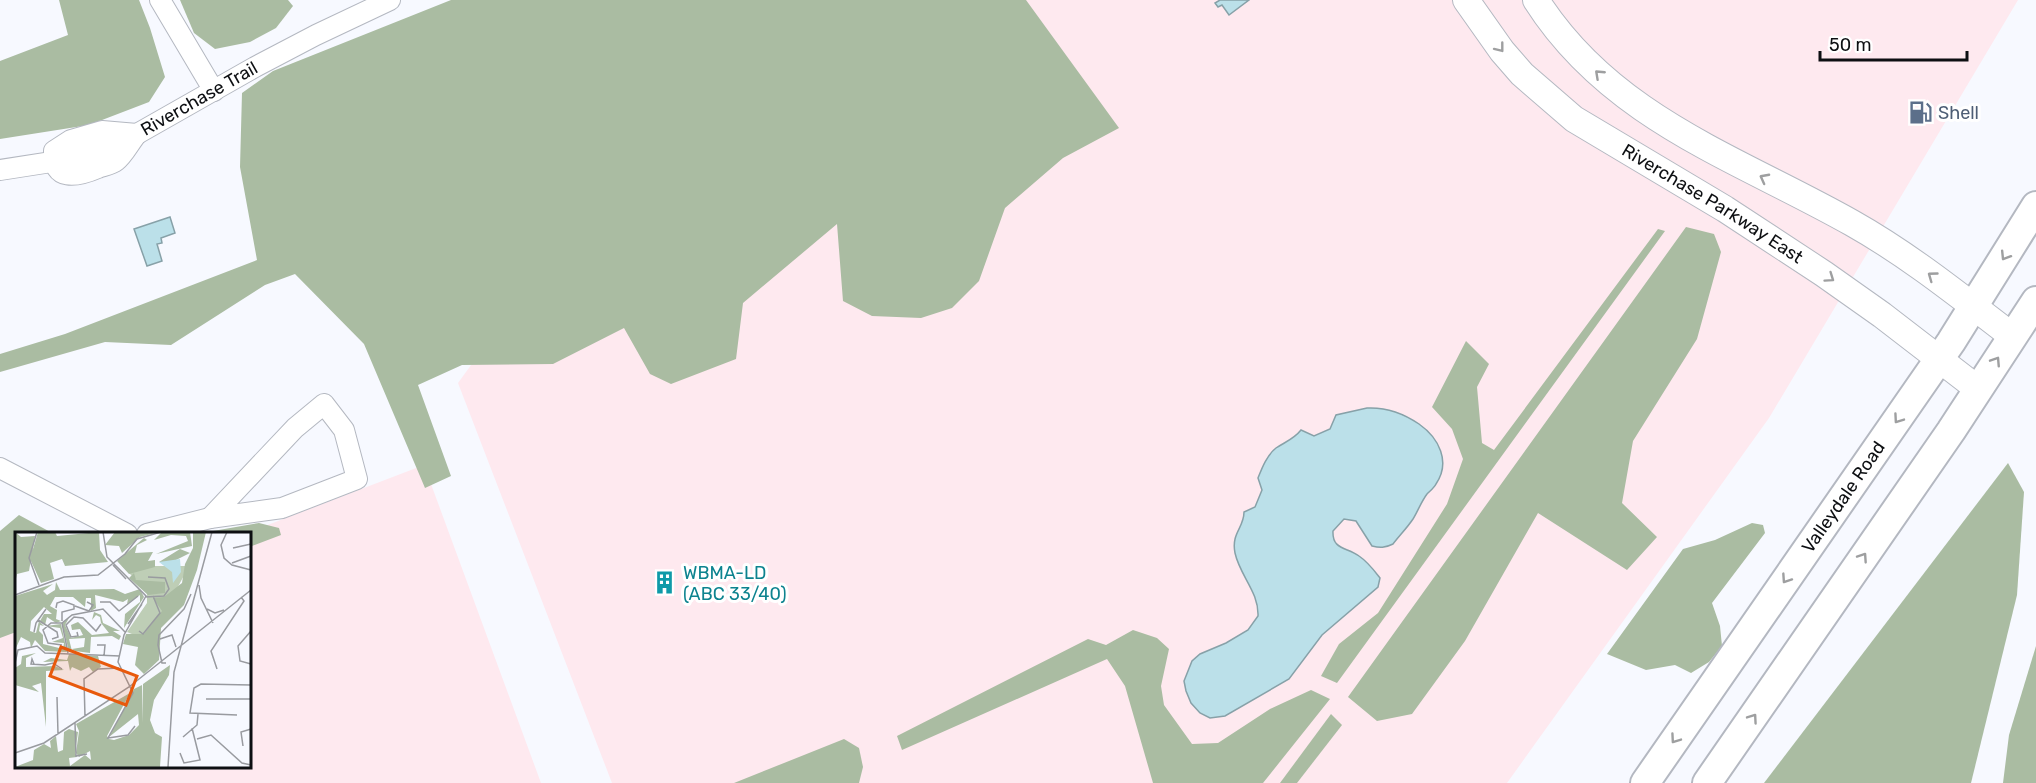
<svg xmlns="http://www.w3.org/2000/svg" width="2036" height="783" font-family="Rubik,sans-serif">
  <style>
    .commercial { fill: #fee9ef }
    .forest { fill: #aabca2 }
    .water { fill: #bbe0e9; stroke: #87a1a8; stroke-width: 1.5 }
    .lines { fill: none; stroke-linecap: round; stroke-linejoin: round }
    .minor-casing { stroke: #b4b8c1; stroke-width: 22 }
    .tertiary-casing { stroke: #b4b8c1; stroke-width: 28 }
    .secondary-casing { stroke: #b4b8c1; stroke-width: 32 }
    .minor { stroke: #fff; stroke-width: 20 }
    .tertiary { stroke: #fff; stroke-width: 26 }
    .secondary { stroke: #fff; stroke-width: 28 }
    .oneway { stroke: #9e9fa0 }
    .labels { text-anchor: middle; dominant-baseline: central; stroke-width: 6; stroke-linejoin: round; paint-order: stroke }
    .street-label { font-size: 18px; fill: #0d0f12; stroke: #fff }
    .service-label { font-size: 18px; fill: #4e5e75; stroke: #fff; text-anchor: start }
    .culture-label { font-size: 18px; fill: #0d838f; stroke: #fff; text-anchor: start }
    .inset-road { fill: none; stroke: #999ba0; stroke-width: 1.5 }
    .view { fill: #e8590c; fill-opacity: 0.15; stroke: #e8590c; stroke-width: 3 }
    .inset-edge { fill: none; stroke: #0d0f12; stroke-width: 3 }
  </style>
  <rect width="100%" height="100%" fill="#f7f9ff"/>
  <g class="commercial">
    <path d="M668,0H2018L1769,418L1507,783H612L458,383L681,76Z"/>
    <path d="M424,465L541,783H0V628L16,621V766H249V534H244Z"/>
  </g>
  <g class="forest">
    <path d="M59,0H139L150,28L165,77L149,102L89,125L0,139V61L68,35Z"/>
    <path d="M180,0H288L293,6L276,28L250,42L215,49L194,33Z"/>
    <path d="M451,0H1026L1119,128L1063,158L1005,208L979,281L952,308L921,318L872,316L843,301L837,224L743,303L736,359L671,384L650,374L624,328L553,364L462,365L418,385L451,476L425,488L364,344L295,274L265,285L171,345L105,342L0,372V354L65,334L257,260L240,167L242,93L273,71Z"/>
    <path d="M1686,227L1714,234L1721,252L1697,339L1633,441L1622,503L1657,537L1627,570L1538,513L1465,641L1412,714L1377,721L1348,697Z"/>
    <path d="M1658,229L1665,231L1337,683L1321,676L1339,644L1378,613L1447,504L1463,459L1452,429L1432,407L1466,341L1489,364L1477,387L1482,443L1494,450Z"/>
    <path d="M2008,463L2024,492L2017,595L1971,783H1764Z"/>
    <path d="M19,515L54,534H16V632L0,638V531Z"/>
    <path d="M259,523L279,528L281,535L249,547V534H208L213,531Z"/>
    <path d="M1752,523L1763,525L1765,533L1712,603L1720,626L1722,646L1709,662L1691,673L1675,665L1646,670L1607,654L1683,549L1715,540Z"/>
    <path d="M1133,630L1157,638L1169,649L1161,686L1164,705L1192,744L1218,743L1270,709L1311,690L1330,699L1263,783H1153L1125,686L1107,659L902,750L897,736L1088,639L1106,645Z"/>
    <path d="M2036,646V783H2003L2009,735Z"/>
    <path d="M1331,714L1342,725L1297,783H1280Z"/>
    <path d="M844,739L859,748L863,767L859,783H734Z"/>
  </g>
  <g class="water">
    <path d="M1220,0H1249L1229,15L1222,5L1218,7L1215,3Z"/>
    <path d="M170,217L175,233L161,238L162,243L157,244L162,261L147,266L134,229Z"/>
    <path d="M1367,408C1387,407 1403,413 1419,424C1439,438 1451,462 1436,484C1434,488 1430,491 1427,494C1421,502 1418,511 1413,519C1407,528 1399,536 1393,544C1385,548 1380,548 1372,546L1356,521L1344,519L1333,531C1332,550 1347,547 1359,556C1368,562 1373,569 1380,578L1378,587L1322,635L1289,679L1225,716L1210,718L1200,713L1191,703L1186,691L1184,681L1192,661L1200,654L1226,643L1248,630L1258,616C1259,592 1240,576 1235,553C1231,533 1244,528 1244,512L1255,507L1262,490L1258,478C1262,468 1267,455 1276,448C1285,442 1294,439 1301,430L1314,436L1330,429L1336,415Z"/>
  </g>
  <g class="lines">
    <defs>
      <g id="minor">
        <path d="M160,0L214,91"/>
        <path d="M102,131L137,134C130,142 124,155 116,161C111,165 103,166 98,168C77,177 52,182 54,151L71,140Z"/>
        <path id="s1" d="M0,170L77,158L137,134L255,67L316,35L390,0"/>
        <path d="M324,404L344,430L357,479L282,508L210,518L295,428Z"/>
        <path d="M0,468L127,534"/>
        <path d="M147,534L210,518"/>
      </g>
      <g id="tertiary">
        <path id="s2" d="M1466,0L1502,51L1522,74L1574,119L1725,209L1824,274L1882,315L1978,389"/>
        <path d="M1536,0C1611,118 1737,158 1852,223C1909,255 1961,297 2012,336"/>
      </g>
      <g id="secondary">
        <path id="s3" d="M1645,783L1951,342L2036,206"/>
        <path d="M1707,783L1951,431L2036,301"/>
      </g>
    </defs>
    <use href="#minor" class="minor-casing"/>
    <use href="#tertiary" class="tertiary-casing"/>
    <use href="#secondary" class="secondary-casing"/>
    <use href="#minor" class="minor"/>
    <use href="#tertiary" class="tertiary"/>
    <use href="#secondary" class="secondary"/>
  </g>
  <defs><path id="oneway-chevron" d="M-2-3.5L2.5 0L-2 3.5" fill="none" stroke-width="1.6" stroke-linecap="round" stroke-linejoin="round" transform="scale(1.5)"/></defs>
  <g class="oneway">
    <use href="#oneway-chevron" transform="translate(1500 48) rotate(52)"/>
    <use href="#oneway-chevron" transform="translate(1599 74) rotate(-137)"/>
    <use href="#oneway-chevron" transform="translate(1764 178) rotate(-152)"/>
    <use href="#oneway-chevron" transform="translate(2005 256) rotate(122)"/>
    <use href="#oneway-chevron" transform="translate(1932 276) rotate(-144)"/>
    <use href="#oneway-chevron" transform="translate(1830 278) rotate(35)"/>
    <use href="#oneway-chevron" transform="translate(1996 361) rotate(-57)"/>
    <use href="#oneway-chevron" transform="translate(1898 419) rotate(125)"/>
    <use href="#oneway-chevron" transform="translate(1863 557) rotate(-56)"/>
    <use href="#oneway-chevron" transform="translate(1786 579) rotate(124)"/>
    <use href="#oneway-chevron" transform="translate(1753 718) rotate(-55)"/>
    <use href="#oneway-chevron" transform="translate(1675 739) rotate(125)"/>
  </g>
  <defs>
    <symbol id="fuel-bare" viewBox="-9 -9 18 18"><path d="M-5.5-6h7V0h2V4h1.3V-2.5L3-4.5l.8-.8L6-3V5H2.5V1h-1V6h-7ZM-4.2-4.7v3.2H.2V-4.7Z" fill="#5c6f8a" stroke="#fff" stroke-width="2.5" paint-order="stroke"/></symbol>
    <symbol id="building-bare" viewBox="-9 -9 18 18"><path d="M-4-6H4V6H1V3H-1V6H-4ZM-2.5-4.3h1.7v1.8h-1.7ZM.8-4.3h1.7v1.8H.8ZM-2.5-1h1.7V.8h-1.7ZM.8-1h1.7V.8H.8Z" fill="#0f9aa8" stroke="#fff" stroke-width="2.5" paint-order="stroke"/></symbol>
  </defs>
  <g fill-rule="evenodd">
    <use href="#fuel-bare" x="1904" y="96" width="33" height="33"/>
    <use href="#building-bare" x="648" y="566" width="33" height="33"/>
  </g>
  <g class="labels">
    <g class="street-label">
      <text stroke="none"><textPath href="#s1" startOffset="214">Riverchase Trail</textPath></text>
      <text stroke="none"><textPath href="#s2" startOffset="324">Riverchase Parkway East</textPath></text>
      <text stroke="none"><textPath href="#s3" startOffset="348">Valleydale Road</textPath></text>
    </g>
    <g class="service-label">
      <text x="1938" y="113">Shell</text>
    </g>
    <g class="culture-label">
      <text x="683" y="573">WBMA-LD<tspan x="683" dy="21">(ABC 33/40)</tspan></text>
    </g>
  </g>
  <g transform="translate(15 532)">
    <rect width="236" height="236" fill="#f7f9ff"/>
    <path d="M107,34H174L134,109L112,100L132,71V59Z" fill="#beceb6"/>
    <path d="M0,0L6,5L20,4L14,39L2,42L0,51ZM23,0H40L42,4L84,0L85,18L93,30L50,34L47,27L35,31L39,47L26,51L15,27ZM100,0L122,1L144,0L125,5L107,21L104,14L90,13ZM147,0H175L177,14L141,22L173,9L171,4L156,3L139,8ZM178,0H191L182,38L169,73L146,96L144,128L129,142L120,133L123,115L108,112L111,102H129L147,79L138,66L149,65L167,51L170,32L178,16ZM129,6L132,8L122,13L120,21L138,20L133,29L140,28V35L114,42L102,29ZM165,17L175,21L155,31L144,30ZM119,41L121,48L150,50V61L133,63L114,46ZM41,50L45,58L99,57L110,62L125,57L129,65L109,96L110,82L125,70V63L112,72L113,67L108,70L80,63L81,76L76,79V66H71L70,75L58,65H40L35,74L42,78L41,87L46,89L41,91L32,85L30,93L25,89L29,82H37L29,75L16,89L15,99L21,101L24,89L29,94L25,93L24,99L28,103V112L48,117L49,111L37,110L48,106L45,96L31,94L46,92L52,120L30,119L20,108L16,116L15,110L6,105L0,118V64L38,52L28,59L32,63L40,58ZM79,80L86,83L88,91L105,99H98L106,104L104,108L97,104L76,105L75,121L60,119L57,117L69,115L70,106L54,107L57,119L54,120L47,91L54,86L50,93L56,106L68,103L65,97L57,98L56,93L63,90L77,103L94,101L86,91L85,85L81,83L77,88ZM21,121L11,126V135L40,134L49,138L31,139V195L26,151L17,154L24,160L0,153V136L6,132L7,124ZM54,122L83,124L86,135L78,140L74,135L66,139L57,135L55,139L53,129L28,130L36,126L52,128ZM155,133L154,143L139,168L135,188L140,201L147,205L145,235H0L18,228L19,218L29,212L36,216L35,209L41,204L43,220L48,218L49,200L54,197L63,200L60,221L62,225L54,226L55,234L70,223L76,228L75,219L64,225L61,221L64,199L61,192L115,161L92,204L94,207L99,208L114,203L124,193L123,182L94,205L119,157L127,153V191L128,152Z" fill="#aabca2"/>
    <path d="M165,27L166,40L158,51L157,40L144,30Z" fill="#bbe0e9"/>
    <path class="inset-road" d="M22,0L14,26L24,53M88,0L92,25L131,64L109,103L103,130L118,161L93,206L113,203L120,194M212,0L206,13L209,26L217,33L236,38M218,16L236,12M110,22L122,7L146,0M217,31L236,24M98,33L111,47M184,53L186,66L198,91M0,63L49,45L83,43L110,22M130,65L149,64L154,57L150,46L133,45M85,70H95L104,79M60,74L74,79L78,73L72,70M41,76L42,71L48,69L59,73V77L47,80V89M192,77L200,81L209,78M104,79L123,64M23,88L42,100L43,105L37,107M47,91L57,83L88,77L110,100M47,91H36L28,98L33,111L47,113M47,91L53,121M113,92L127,72M124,99L128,102L145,81L138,64M236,99L223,114L225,129L236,132M19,100L21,91L31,77M62,100L63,104L56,105L51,93L59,85L68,86L81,99L86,92M145,107L157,103L161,115M82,113H90L89,124M0,131L3,118L22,114L30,121L105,124M151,131H147L143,113L144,103L169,77L176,62M19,132L17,127L16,132L30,133L38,131L47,137M202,137L196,119L229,69L226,65M42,165L43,202M191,167H236M222,183L175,181L179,156L186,152L236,153M70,185L69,147L83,137L104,136M60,191L61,224L72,222M168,205L182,193L183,182M182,207L196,203L227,231L236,233M228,214L226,200L236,197M0,221L29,211L114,155L236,58M165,221L169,231L185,228L177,196M153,235L159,140L197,0"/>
    <path class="view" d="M46,115L122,144L111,173L35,144Z"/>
    <rect width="236" height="236" class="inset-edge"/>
  </g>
  <path d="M1820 51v9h147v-9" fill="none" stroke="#0d0f12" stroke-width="3"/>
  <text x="1829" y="51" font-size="18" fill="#0d0f12" stroke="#ffffff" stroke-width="4.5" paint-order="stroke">50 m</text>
</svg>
